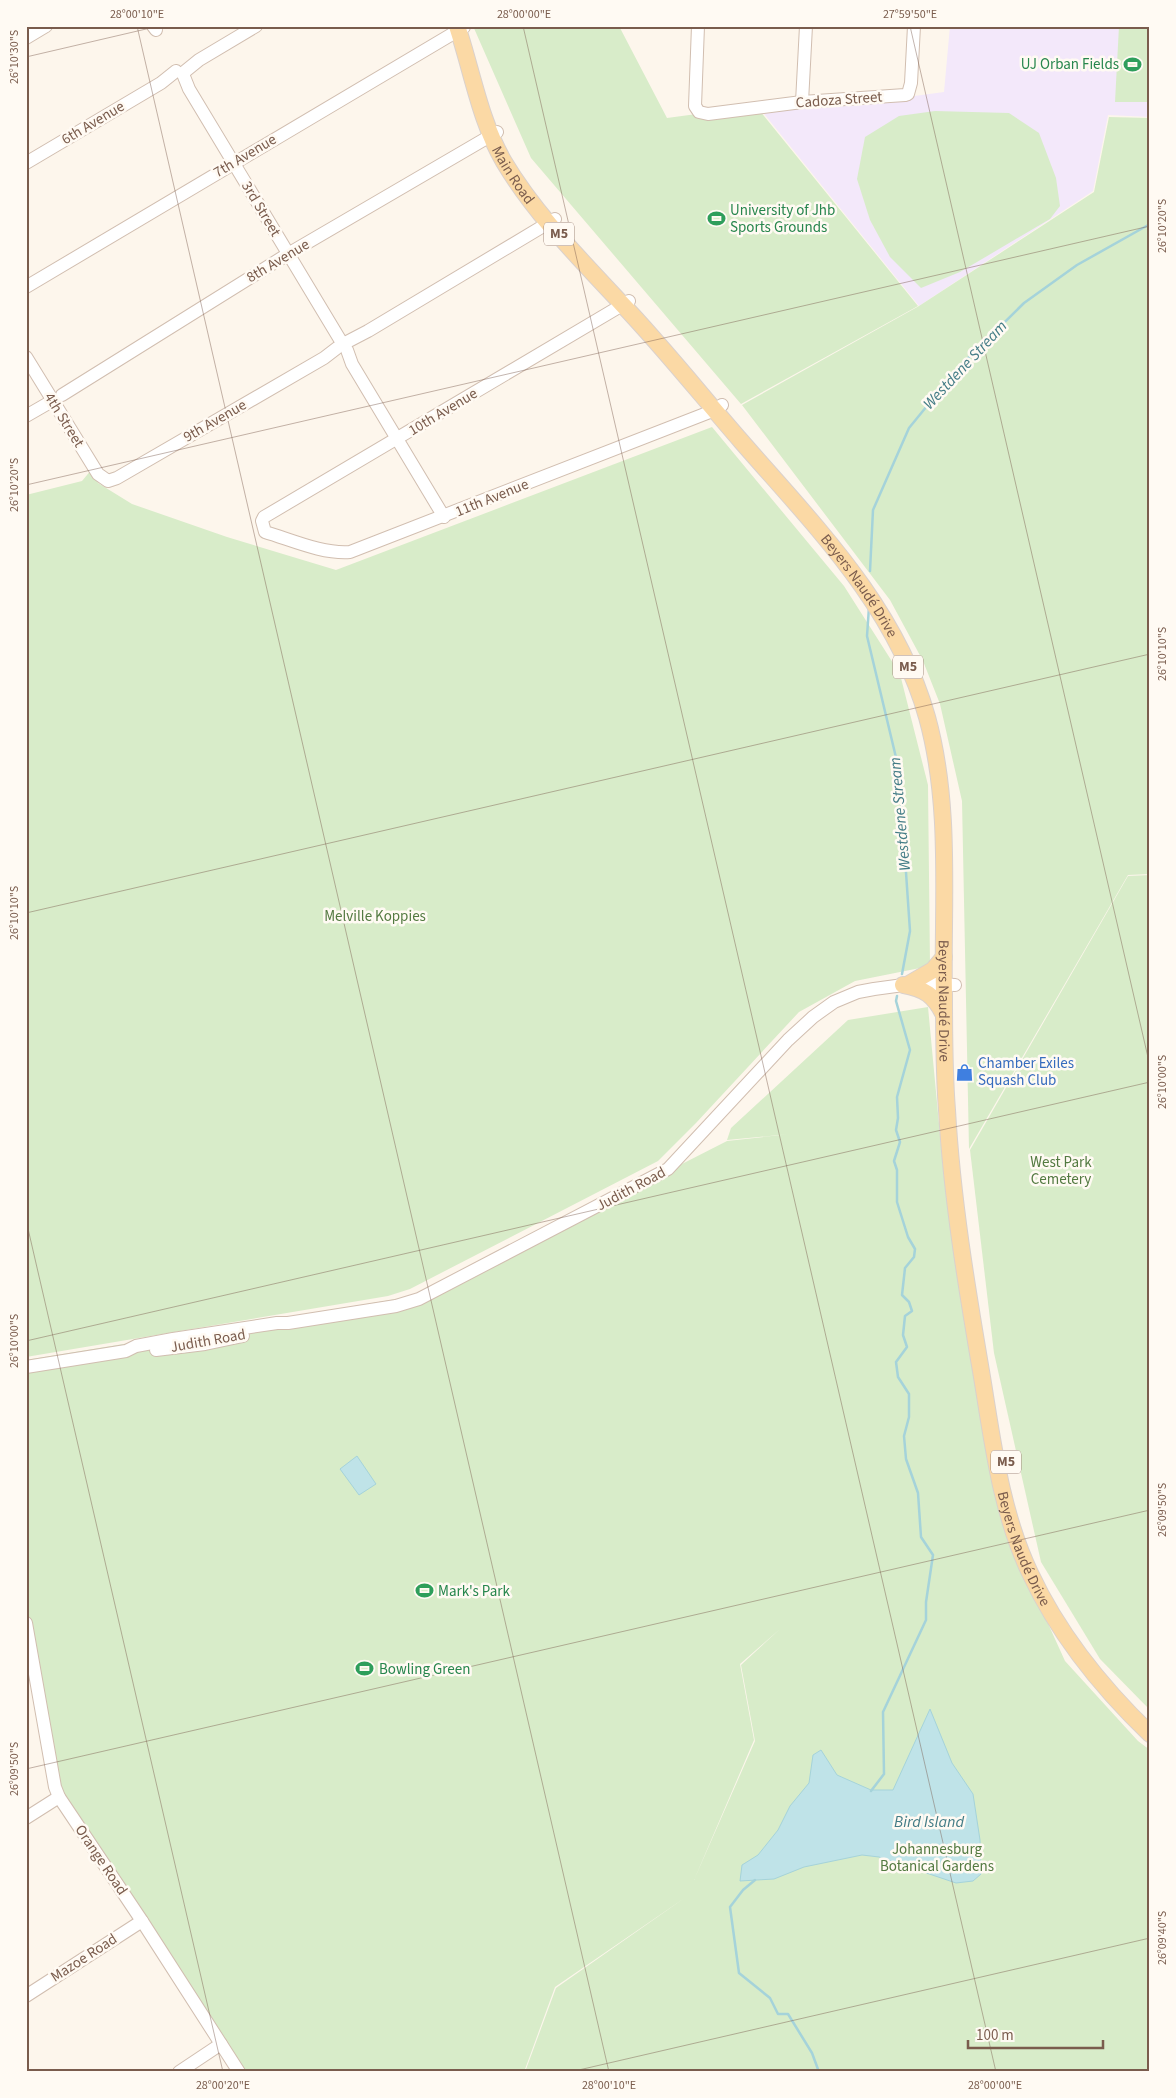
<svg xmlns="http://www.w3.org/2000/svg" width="1176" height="2098" font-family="'Source Sans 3',sans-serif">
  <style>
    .education { fill: #f3e8fa }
    .green { fill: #d8ecc9; fill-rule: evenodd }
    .water { fill: #bfe3e8; stroke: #a5d3da }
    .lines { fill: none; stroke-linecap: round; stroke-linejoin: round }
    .stream { stroke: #a5d3da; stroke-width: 2.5 }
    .minor-casing { stroke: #d1beb0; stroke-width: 14 }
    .major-casing { stroke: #dad1cd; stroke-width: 18 }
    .minor { stroke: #fff; stroke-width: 12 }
    .major { stroke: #fbd9a5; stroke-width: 16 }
    .ticks { fill: none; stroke: #7a5c4d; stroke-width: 1; stroke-opacity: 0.45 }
    .labels { text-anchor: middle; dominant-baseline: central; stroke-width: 5; stroke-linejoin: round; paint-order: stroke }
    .shield { fill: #fffaf3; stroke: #a28b7f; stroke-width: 1 }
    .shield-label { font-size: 14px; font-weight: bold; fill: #7a5c4d }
    .leisure-label { font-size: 15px; fill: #27864d; stroke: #fffaf3; text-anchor: start }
    .street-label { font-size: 15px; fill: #7a5c4d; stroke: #fffaf3 }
    .park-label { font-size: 15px; fill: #537a41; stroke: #fffaf3 }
    .shop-label { font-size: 15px; fill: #366cbe; stroke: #fffaf3; text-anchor: start }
    .water-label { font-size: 16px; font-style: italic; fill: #437c86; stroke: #fffaf3 }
    .neatline { fill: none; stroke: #7a5c4d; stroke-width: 2 }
    .ticks-label { font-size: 12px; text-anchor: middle; fill: #7a5c4d }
  </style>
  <rect width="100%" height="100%" fill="#fdf6ec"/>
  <path class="education" d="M950,26H1150V117L1108,115L1093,191L919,306L757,105L907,97L944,92Z"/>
  <g class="green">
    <path d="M473,26H619L667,118L756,106L918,306L741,404L531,158Z"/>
    <path d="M1119,26H1150V102H1115Z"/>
    <path d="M935,111L1009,113L1039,133L1056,178L1060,206L1050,219L960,272L921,288L890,257L870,220L857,179L865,137L899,116Z"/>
    <path d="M1109,117L1150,118V874L1128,875L969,1149L962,801L940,704L923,661L890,600L742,405L919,306L1094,192Z"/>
    <path d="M712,427L844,586L900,674L928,785L930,966L855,981L799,1012L696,1123L658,1161L410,1289L388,1296L26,1357V495L82,481L92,469L98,483L132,504L227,537L336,570Z"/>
    <path d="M1150,875V1710L1100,1659L1041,1562L994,1353L970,1150L1128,876Z"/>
    <path d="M928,1007L944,1177L989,1463L1026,1575L1065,1661L1138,1741L1150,1750V2072H525L556,1988L686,1897L555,1987L524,2072H241L60,1787L26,1625V1360L427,1294L727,1141L790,1134L727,1140L731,1128L848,1020ZM780,1629L741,1665L755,1741L694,1880L754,1740L740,1664Z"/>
  </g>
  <g class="water">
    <path d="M357,1456L376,1484L359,1495L340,1469Z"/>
    <path d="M930,1709L952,1763L973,1794L980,1840L981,1874L973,1881L956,1883L879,1857L862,1855L804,1867L774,1879L740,1881L742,1865L758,1855L778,1830L790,1806L809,1783L813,1755L821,1750L837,1775L871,1790H893Z"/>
  </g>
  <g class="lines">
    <g class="stream">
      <path d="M870,571L873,510L909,428L958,368L1024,303L1077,265L1150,224"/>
      <path d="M869,607L867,636L899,770L910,931L902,974"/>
      <path d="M871,1791L884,1774L883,1712L926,1620V1602L933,1555L921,1537L918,1493L906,1459L904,1436L909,1417V1394L898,1377L896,1362L907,1347L903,1335L905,1316L912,1311L909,1302L902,1295L905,1268L914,1257L915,1249L908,1237L897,1202V1170L894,1161L900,1142L896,1130L898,1118L897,1097L910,1050L896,1001L897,996"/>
      <path d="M755,1880L743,1890L730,1907L739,1973L770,1998L778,2014H788L812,2053L819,2072"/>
    </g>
    <defs>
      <g id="minor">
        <path d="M153,26L156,30"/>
        <path d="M698,26L695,106L699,112L708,114L802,102L905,95L908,94L911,83L914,26"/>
        <path d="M26,38L46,26"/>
        <path d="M183,73L199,60L256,26"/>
        <path d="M183,74L189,89L342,343"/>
        <path d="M802,102L806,26"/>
        <path d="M26,163L161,83L176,71"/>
        <path d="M26,287L464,27"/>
        <path d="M629,301L264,517L262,521L265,532C292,540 322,554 350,552L715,410L722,405"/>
        <path d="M345,343L368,331L555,219"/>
        <path d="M347,350L352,364L444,517"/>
        <path d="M26,357L98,474L108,481L117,478L324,358L337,348"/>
        <path d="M62,395L288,254L497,132"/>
        <path d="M26,416L52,401"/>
        <path d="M156,1350L205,1344L243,1336"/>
        <path d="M26,1367L126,1351L136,1346L173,1339L277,1323H288L396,1306L419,1299L668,1169L788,1040L813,1017L834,1002L858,992L874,989L918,983L955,985"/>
        <path d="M26,1623L55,1787L59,1797L142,1921L239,2072"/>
        <path d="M26,1818L59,1797"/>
        <path d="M26,1996L142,1921"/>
        <path d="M179,2072L221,2044"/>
      </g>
      <g id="major">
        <path id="s1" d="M457,26C472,71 480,121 504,162C535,214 580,259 621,303C663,347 701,395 741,441C814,525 896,606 927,717C952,807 942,903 944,995C944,1033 944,1072 947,1110C952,1200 967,1289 982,1377C993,1444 1001,1512 1030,1573C1059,1635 1101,1687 1150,1734"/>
        <path d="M909,984L933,970L944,957"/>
        <path d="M903,985C925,989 934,995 944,1015"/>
      </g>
    </defs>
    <use href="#minor" class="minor-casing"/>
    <use href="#major" class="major-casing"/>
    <use href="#minor" class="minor"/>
    <use href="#major" class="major"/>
  </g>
  <path class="ticks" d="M137,26L609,2072M523,26L996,2072M910,26L1150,1066M26,57L159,26M26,485L1150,226M26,913L1150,654M26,1220L223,2072M26,1341L1150,1082M26,1769L1150,1510M570,2072L1150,1938"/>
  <defs>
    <symbol id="stadium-bare" viewBox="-9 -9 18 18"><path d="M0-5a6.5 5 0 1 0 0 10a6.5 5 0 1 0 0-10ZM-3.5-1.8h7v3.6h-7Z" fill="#2e9e5b" stroke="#fffaf3" stroke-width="2.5" paint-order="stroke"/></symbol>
    <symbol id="shop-bare" viewBox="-9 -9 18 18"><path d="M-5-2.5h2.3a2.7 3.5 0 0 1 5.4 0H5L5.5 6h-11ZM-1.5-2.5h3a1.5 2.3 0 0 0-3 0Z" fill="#3f7fe0" stroke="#fffaf3" stroke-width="2.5" paint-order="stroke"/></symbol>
  </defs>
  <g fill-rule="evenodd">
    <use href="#stadium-bare" x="1120" y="52" width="25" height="25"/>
    <use href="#stadium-bare" x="704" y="206" width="25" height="25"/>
    <use href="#shop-bare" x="952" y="1060" width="25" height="25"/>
    <use href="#stadium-bare" x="412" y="1578" width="25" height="25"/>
    <use href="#stadium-bare" x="352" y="1656" width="25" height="25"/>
  </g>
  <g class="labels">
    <g class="shield">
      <rect x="544" y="222.5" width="30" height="23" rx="4"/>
      <rect x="893" y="655.5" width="30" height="23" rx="4"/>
      <rect x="991" y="1450.5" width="30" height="23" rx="4"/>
    </g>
    <g class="shield-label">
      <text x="559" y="234">M5</text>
      <text x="908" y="667">M5</text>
      <text x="1006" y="1462">M5</text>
    </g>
    <g class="leisure-label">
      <text x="1119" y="64" text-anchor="end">UJ Orban Fields</text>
      <text x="730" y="210">University of Jhb<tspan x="730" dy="17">Sports Grounds</tspan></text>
      <text x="438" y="1591">Mark's Park</text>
      <text x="379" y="1669">Bowling Green</text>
    </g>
    <g class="street-label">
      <text transform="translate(839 100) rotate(-4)">Cadoza Street</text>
      <text transform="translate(93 123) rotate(-31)">6th Avenue</text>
      <text transform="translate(245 156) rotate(-31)">7th Avenue</text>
      <text stroke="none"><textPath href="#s1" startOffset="160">Main Road</textPath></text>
      <text transform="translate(261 209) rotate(59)">3rd Street</text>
      <text transform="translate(278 261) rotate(-31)">8th Avenue</text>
      <text transform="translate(443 412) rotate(-31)">10th Avenue</text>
      <text transform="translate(64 420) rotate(58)">4th Street</text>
      <text transform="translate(215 421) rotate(-30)">9th Avenue</text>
      <text transform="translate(492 498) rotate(-22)">11th Avenue</text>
      <text stroke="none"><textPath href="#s1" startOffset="698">Beyers Naudé Drive</textPath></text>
      <text stroke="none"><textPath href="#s1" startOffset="1132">Beyers Naudé Drive</textPath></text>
      <text transform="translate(631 1189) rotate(-28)">Judith Road</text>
      <text transform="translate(208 1341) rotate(-10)">Judith Road</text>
      <text stroke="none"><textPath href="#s1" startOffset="1688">Beyers Naudé Drive</textPath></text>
      <text transform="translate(101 1860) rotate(56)">Orange Road</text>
      <text transform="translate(84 1958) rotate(-33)">Mazoe Road</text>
    </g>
    <g class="park-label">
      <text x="375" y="916">Melville Koppies</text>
      <text x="1061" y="1162">West Park<tspan x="1061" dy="17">Cemetery</tspan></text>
      <text x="937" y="1849">Johannesburg<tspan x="937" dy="17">Botanical Gardens</tspan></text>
    </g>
    <g class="shop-label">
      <text x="978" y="1063">Chamber Exiles<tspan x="978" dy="17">Squash Club</tspan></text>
    </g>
    <g class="water-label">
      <text transform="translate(965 365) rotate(-47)">Westdene Stream</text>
      <text transform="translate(900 814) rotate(-95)">Westdene Stream</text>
      <text x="929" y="1822">Bird Island</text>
    </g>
  </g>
  <rect width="1176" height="2098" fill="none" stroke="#fffaf3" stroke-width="55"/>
  <path d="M968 2040v8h135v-8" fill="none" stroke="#7a5c4d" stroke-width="2.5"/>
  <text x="976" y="2040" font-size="15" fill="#7a5c4d" stroke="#fffaf3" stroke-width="4" paint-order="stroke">100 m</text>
  <rect x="28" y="28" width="1120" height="2042" class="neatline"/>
  <g class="ticks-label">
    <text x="137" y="18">28°00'10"E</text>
    <text x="524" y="18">28°00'00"E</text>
    <text x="910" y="18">27°59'50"E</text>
    <text transform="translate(14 57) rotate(-90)" y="4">26°10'30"S</text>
    <text transform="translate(1162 226) rotate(-90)" y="4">26°10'20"S</text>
    <text transform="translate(14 485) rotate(-90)" y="4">26°10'20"S</text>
    <text transform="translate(1162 654) rotate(-90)" y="4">26°10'10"S</text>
    <text transform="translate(14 913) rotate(-90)" y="4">26°10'10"S</text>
    <text transform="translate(1162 1082) rotate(-90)" y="4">26°10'00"S</text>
    <text transform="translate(14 1341) rotate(-90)" y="4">26°10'00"S</text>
    <text transform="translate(1162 1510) rotate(-90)" y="4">26°09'50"S</text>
    <text transform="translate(14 1769) rotate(-90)" y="4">26°09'50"S</text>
    <text transform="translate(1162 1938) rotate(-90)" y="4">26°09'40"S</text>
    <text x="223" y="2089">28°00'20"E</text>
    <text x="609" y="2089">28°00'10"E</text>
    <text x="995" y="2089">28°00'00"E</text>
  </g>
</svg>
